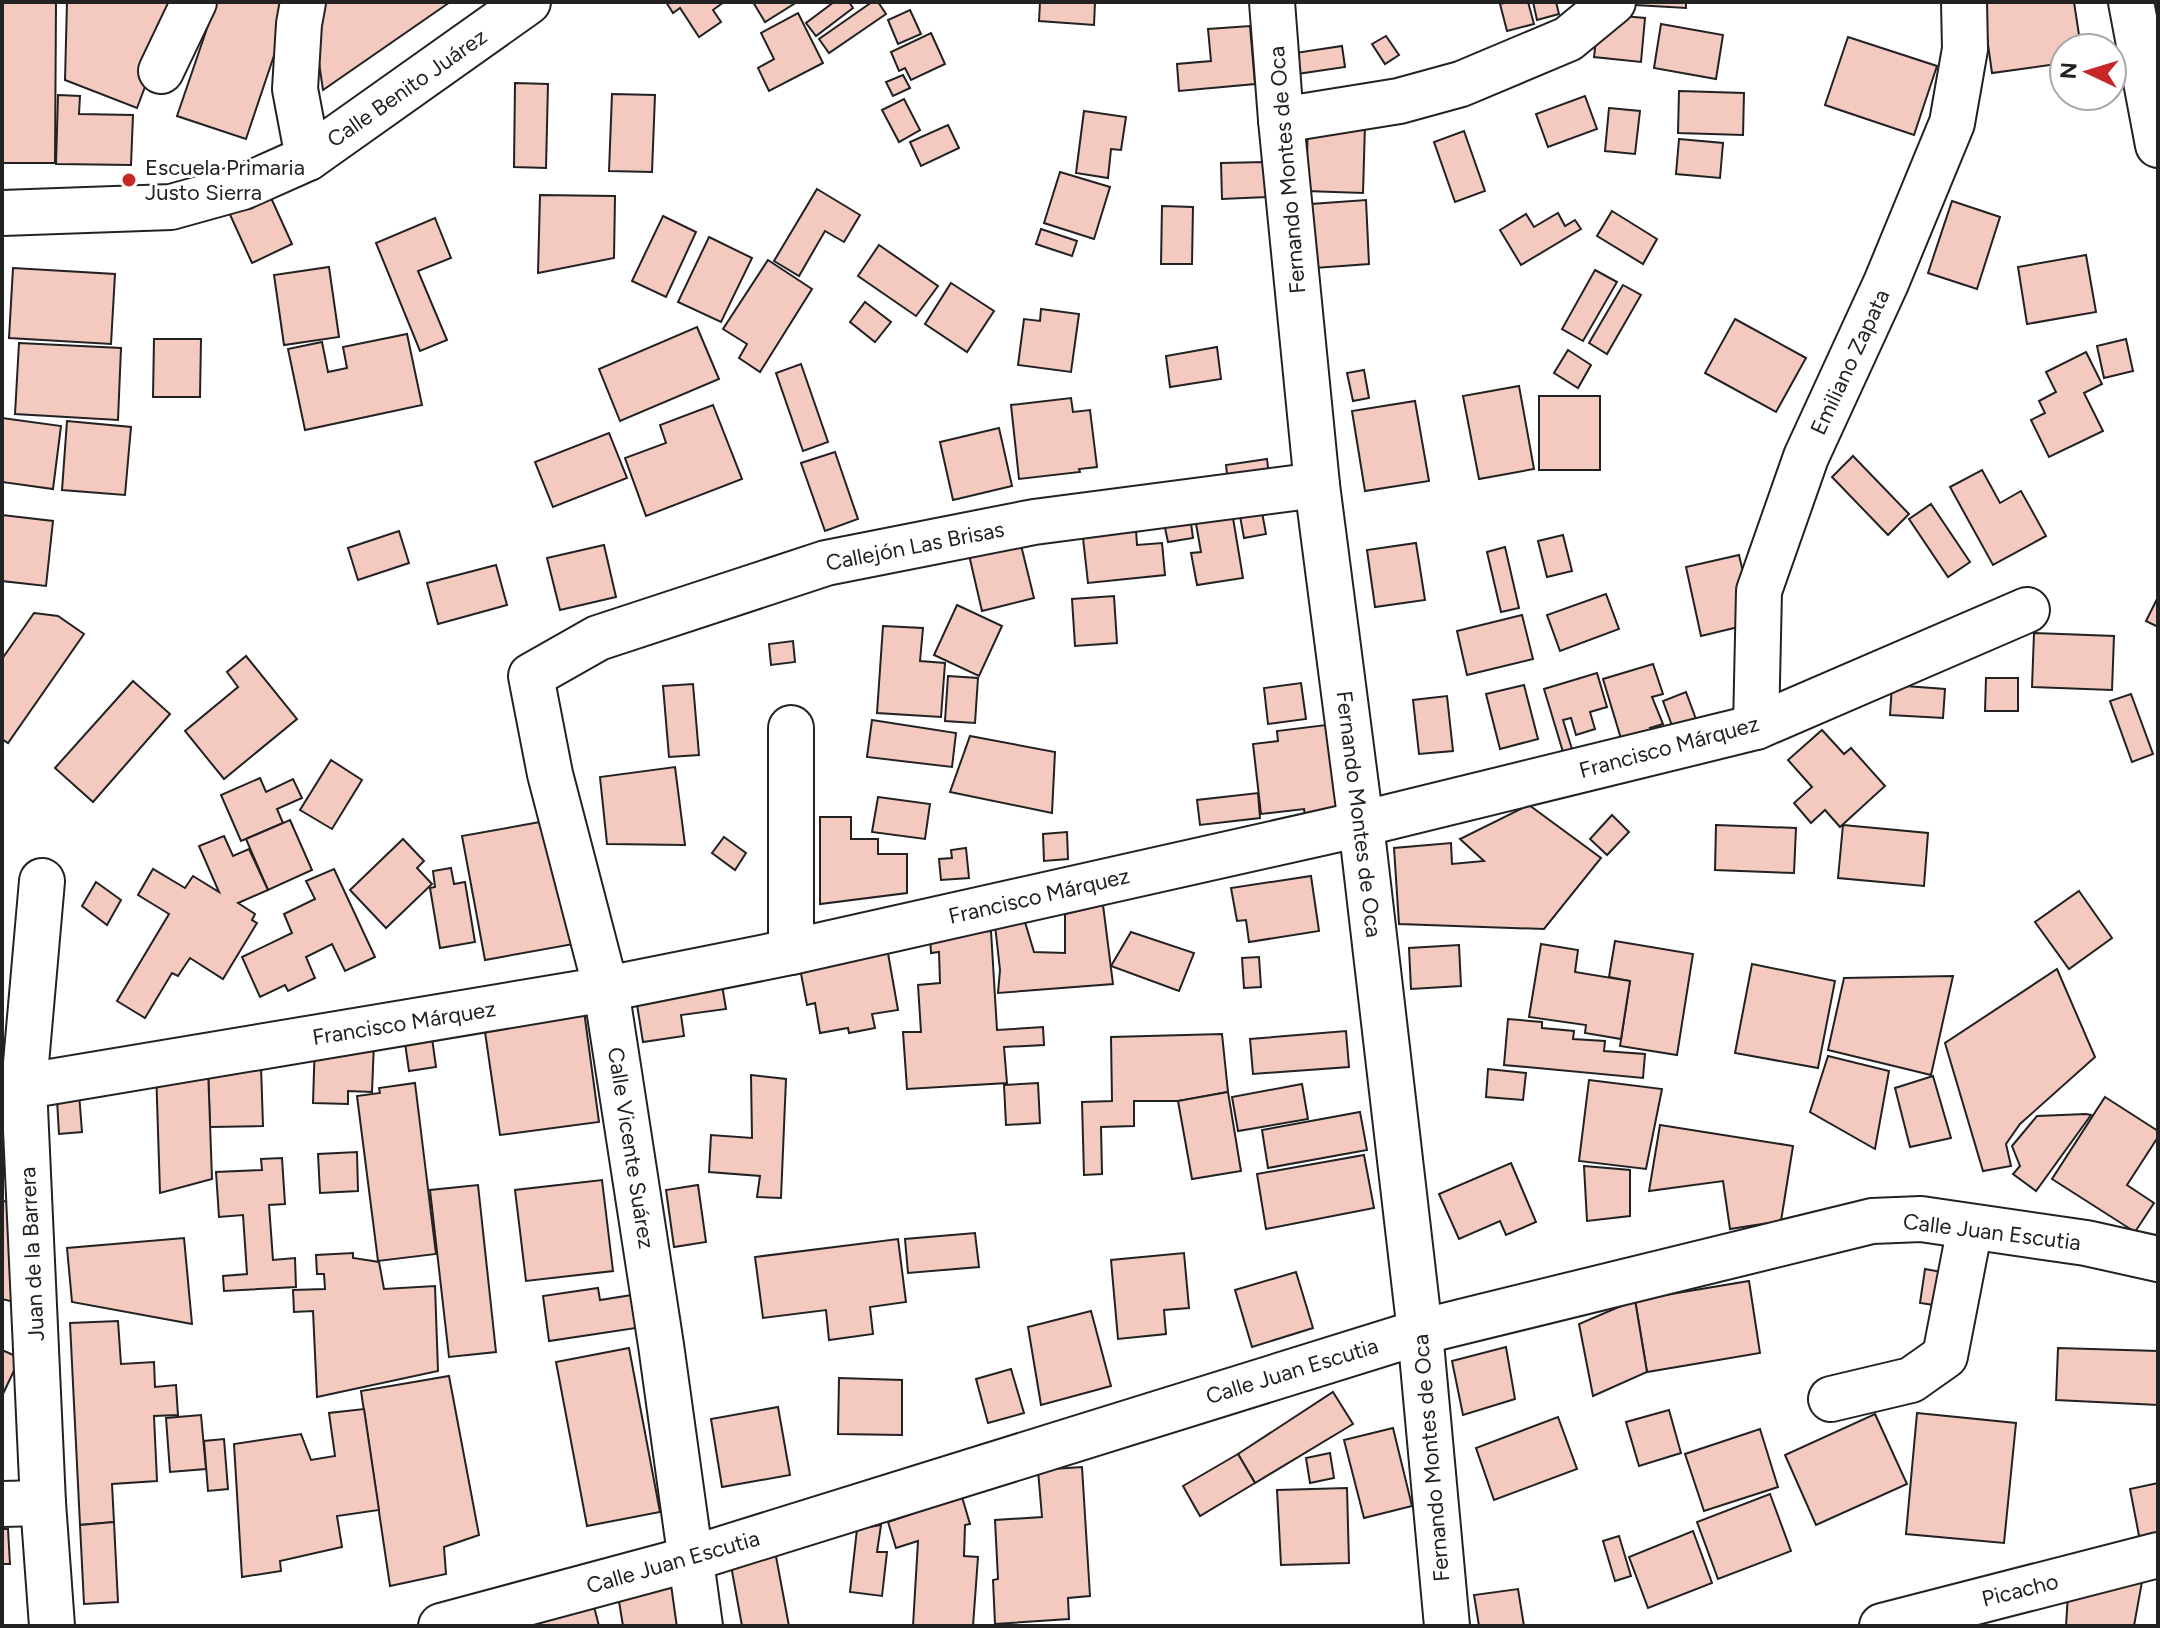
<svg xmlns="http://www.w3.org/2000/svg" width="2160" height="1628" font-family="Figtree,sans-serif">
  <style>
    .building { fill: #f3c9c0; stroke: #222; stroke-width: 2 }
    .lines { fill: none; stroke-linecap: round; stroke-linejoin: round }
    .minor-casing { stroke: #222; stroke-width: 48 }
    .minor { stroke: #fff; stroke-width: 44 }
    .poi-dot { fill: #c62828; stroke: #fff; stroke-width: 3 }
    .labels { text-anchor: middle; dominant-baseline: central; stroke-width: 6; stroke-linejoin: round; paint-order: stroke }
    .street-label { font-size: 22px; fill: #222; stroke: #fff }
    .poi-label { font-size: 22px; fill: #222; stroke: #fff; text-anchor: start }
  </style>
  <rect width="100%" height="100%" fill="#fff"/>
  <g class="building">
    <path d="M2,2H56L55,163H2Z"/>
    <path d="M67,2H177L137,108L65,80Z"/>
    <path d="M216,2H292L246,139L177,116Z"/>
    <path d="M318,2H450L323,90L311,9Z"/>
    <path d="M666,2H724L713,10L721,22L699,37L680,8L673,13Z"/>
    <path d="M753,2H797L765,22Z"/>
    <path d="M834,2H849L853,8L816,36L806,23Z"/>
    <path d="M872,2H878L886,14L829,53L819,39Z"/>
    <path d="M1040,2H1095L1094,25L1039,21Z"/>
    <path d="M1508,2H1528L1534,24L1507,31L1500,4Z"/>
    <path d="M1533,2H1556L1559,14L1537,20Z"/>
    <path d="M1635,2H1686V8L1635,5Z"/>
    <path d="M1982,2H2074L2081,48H2064V63L1992,73Z"/>
    <path d="M910,10L921,34L898,44L888,20Z"/>
    <path d="M798,13L823,63L769,91L758,68L774,59L761,33Z"/>
    <path d="M1599,14L1645,18L1641,62L1594,57Z"/>
    <path d="M1661,24L1723,35L1716,79L1654,68Z"/>
    <path d="M1250,26L1255,84L1179,91L1177,64L1211,61L1208,29Z"/>
    <path d="M931,33L945,64L911,80L905,68L899,71L891,52Z"/>
    <path d="M1386,36L1399,55L1385,64L1372,44Z"/>
    <path d="M1848,37L1937,66L1914,135L1825,105Z"/>
    <path d="M1342,46L1345,67L1297,74L1295,53Z"/>
    <path d="M903,75L910,88L893,96L886,82Z"/>
    <path d="M515,83L548,84L546,168L514,167Z"/>
    <path d="M1679,91L1744,93L1743,135L1678,133Z"/>
    <path d="M612,94L655,95L652,172L609,171Z"/>
    <path d="M58,95L80,96L79,114L133,115L131,165L56,164Z"/>
    <path d="M1585,96L1597,129L1548,147L1536,114Z"/>
    <path d="M904,99L920,130L899,142L882,110Z"/>
    <path d="M1609,108L1640,111L1635,154L1605,151Z"/>
    <path d="M1084,111L1126,117L1121,150L1111,149L1108,178L1076,173Z"/>
    <path d="M1308,122L1365,124L1363,193L1306,191Z"/>
    <path d="M948,125L959,148L921,166L910,142Z"/>
    <path d="M1464,131L1485,191L1455,202L1434,142Z"/>
    <path d="M1679,139L1723,143L1720,178L1676,174Z"/>
    <path d="M1265,162L1267,197L1222,199L1221,163Z"/>
    <path d="M1060,172L1110,187L1094,239L1044,223Z"/>
    <path d="M267,189L292,244L252,263L227,208Z"/>
    <path d="M817,189L860,215L844,242L825,231L799,276L774,261Z"/>
    <path d="M540,195L615,196L614,258L538,273Z"/>
    <path d="M1366,200L1369,264L1315,268L1311,204Z"/>
    <path d="M1952,201L2000,217L1977,289L1928,273Z"/>
    <path d="M1162,206L1193,207L1192,264H1161Z"/>
    <path d="M1612,211L1657,239L1643,264L1597,236Z"/>
    <path d="M1558,213L1565,226L1575,220L1581,229L1521,265L1500,230L1526,214L1534,227Z"/>
    <path d="M663,216L696,232L666,297L632,281Z"/>
    <path d="M435,218L451,258L418,271L447,340L420,351L376,243Z"/>
    <path d="M1041,229L1077,241L1072,256L1036,244Z"/>
    <path d="M709,237L752,258L721,322L678,302Z"/>
    <path d="M879,245L938,286L916,316L858,276Z"/>
    <path d="M2086,255L2096,312L2027,324L2018,267Z"/>
    <path d="M768,260L812,289L760,372L739,358L747,344L723,329Z"/>
    <path d="M329,267L339,337L284,345L274,275Z"/>
    <path d="M13,268L115,274L111,344L9,338Z"/>
    <path d="M1595,270L1617,282L1583,341L1562,329Z"/>
    <path d="M951,283L994,311L967,352L925,324Z"/>
    <path d="M1623,285L1641,295L1607,354L1589,343Z"/>
    <path d="M865,302L891,322L875,342L850,322Z"/>
    <path d="M1041,309L1079,314L1071,372L1018,365L1024,319L1040,321Z"/>
    <path d="M1735,319L1806,358L1776,412L1705,373Z"/>
    <path d="M697,327L719,379L620,421L599,369Z"/>
    <path d="M407,334L422,405L305,430L288,349L322,342L328,372L347,368L343,347Z"/>
    <path d="M154,339H201L200,397H153Z"/>
    <path d="M2126,339L2133,371L2104,378L2097,346Z"/>
    <path d="M19,343L121,348L118,420L15,414Z"/>
    <path d="M1217,347L1221,379L1170,387L1166,356Z"/>
    <path d="M1568,350L1591,365L1578,388L1554,373Z"/>
    <path d="M2086,352L2102,384L2084,393L2103,431L2049,457L2031,420L2045,413L2039,401L2056,392L2046,372Z"/>
    <path d="M801,364L828,442L803,451L776,373Z"/>
    <path d="M1364,370L1369,398L1353,401L1347,373Z"/>
    <path d="M1519,386L1534,469L1479,479L1463,396Z"/>
    <rect x="1539" y="396" width="61" height="74"/>
    <path d="M1071,398L1073,412L1090,410L1097,467L1079,469L1080,472L1019,479L1011,405Z"/>
    <path d="M1415,401L1429,481L1365,491L1352,411Z"/>
    <path d="M713,405L742,479L646,516L625,458L666,443L660,425Z"/>
    <path d="M2,418L61,426L53,489L2,482Z"/>
    <path d="M67,421L131,427L125,495L62,490Z"/>
    <path d="M999,428L1012,486L953,500L940,442Z"/>
    <path d="M609,433L627,478L553,507L535,462Z"/>
    <path d="M835,452L858,519L825,531L801,463Z"/>
    <path d="M1853,456L1909,514L1888,535L1832,477Z"/>
    <path d="M1267,459L1270,485L1229,491L1226,465Z"/>
    <path d="M1982,470L2000,503L2021,491L2046,536L1993,565L1950,487Z"/>
    <path d="M1931,504L1970,562L1948,577L1909,519Z"/>
    <path d="M1189,508L1193,538L1168,542L1161,509Z"/>
    <path d="M1232,512L1243,578L1197,585L1191,553L1201,552L1195,518Z"/>
    <path d="M1262,512L1266,534L1244,538L1240,516Z"/>
    <path d="M2,515L53,521L46,586L2,581Z"/>
    <path d="M1135,515L1137,545L1162,543L1165,575L1088,583L1081,520Z"/>
    <path d="M1017,529L1034,598L982,611L966,542Z"/>
    <path d="M399,531L409,563L358,580L348,548Z"/>
    <path d="M1563,535L1572,571L1547,577L1538,541Z"/>
    <path d="M1416,543L1425,600L1375,607L1367,550Z"/>
    <path d="M604,545L616,597L560,610L547,558Z"/>
    <path d="M1505,547L1519,608L1501,612L1487,552Z"/>
    <path d="M1739,555L1755,623L1701,636L1686,567Z"/>
    <path d="M496,565L507,605L438,624L427,583Z"/>
    <path d="M1606,594L1619,629L1560,651L1547,615Z"/>
    <path d="M1114,596L1117,643L1075,646L1072,599Z"/>
    <path d="M2158,597V627L2146,621Z"/>
    <path d="M957,605L1002,626L979,676L934,655Z"/>
    <path d="M34,613L58,616L84,634L8,743L2,739V659Z"/>
    <path d="M1522,615L1533,659L1467,675L1457,631Z"/>
    <path d="M883,626L923,628L920,661L945,663L941,717L877,713Z"/>
    <path d="M2034,633L2114,636L2112,690L2032,687Z"/>
    <path d="M793,641L795,662L771,665L769,644Z"/>
    <path d="M246,656L297,719L224,779L185,731L238,687L227,672Z"/>
    <path d="M1653,664L1663,694L1652,697L1663,724L1650,728L1652,733L1622,742L1603,679Z"/>
    <path d="M1597,673L1607,707L1590,712L1595,729L1576,735L1571,718L1563,720L1572,749L1563,752L1544,689Z"/>
    <path d="M948,676L978,678L975,723L945,721Z"/>
    <path d="M1986,678H2018V711H1985Z"/>
    <path d="M133,681L170,714L93,802L55,768Z"/>
    <path d="M1301,683L1306,719L1268,724L1264,688Z"/>
    <path d="M693,684L699,755L669,757L663,686Z"/>
    <path d="M1524,685L1538,739L1500,749L1486,694Z"/>
    <path d="M1892,685L1945,689L1943,718L1890,715Z"/>
    <path d="M1686,692L1697,722L1674,731L1663,701Z"/>
    <path d="M2131,694L2153,754L2132,762L2110,701Z"/>
    <path d="M1447,696L1453,751L1419,754L1413,700Z"/>
    <path d="M872,720L956,733L952,767L867,757Z"/>
    <path d="M1334,724L1344,811L1305,815L1304,809L1261,814L1253,744L1278,741L1277,731Z"/>
    <path d="M1822,730L1844,754L1851,748L1885,786L1840,827L1825,810L1811,823L1794,803L1812,787L1788,760Z"/>
    <path d="M970,736L1055,752L1052,813L950,792Z"/>
    <path d="M331,760L362,780L332,829L300,810Z"/>
    <path d="M675,767L685,845L607,844L600,777Z"/>
    <path d="M260,778L266,792L293,779L302,798L277,809L283,823L241,841L221,795Z"/>
    <path d="M1258,793L1260,818L1200,825L1197,800Z"/>
    <path d="M878,797L930,804L925,839L872,832Z"/>
    <path d="M1529,805L1601,858L1544,929L1399,924L1394,848L1451,843L1452,864L1484,861L1460,839Z"/>
    <path d="M1612,815L1629,832L1607,855L1590,839Z"/>
    <path d="M820,817H851V839H878V854H907V893L820,904Z"/>
    <path d="M557,819L579,943L485,960L462,836Z"/>
    <path d="M290,820L312,870L268,890L246,839Z"/>
    <path d="M1716,825L1796,828L1794,873L1715,870Z"/>
    <path d="M1843,825L1928,833L1924,886L1838,878Z"/>
    <path d="M1067,832L1068,859L1044,861L1043,834Z"/>
    <path d="M224,836L233,856L249,849L268,890L238,903L255,914L252,920L257,923L223,979L190,958L178,976L172,973L145,1018L117,1001L169,914L138,895L153,869L185,888L193,876L219,892L199,846Z"/>
    <path d="M724,837L746,853L735,870L712,853Z"/>
    <path d="M403,839L424,861L417,868L432,884L386,928L350,890Z"/>
    <path d="M966,848L969,878L941,880L939,859L952,858L951,850Z"/>
    <path d="M451,868L454,884L465,882L475,942L440,948L430,888L435,887L433,871Z"/>
    <path d="M334,869L375,957L345,971L332,944L306,957L315,978L288,991L285,985L260,997L242,957L292,933L284,914L315,899L306,881Z"/>
    <path d="M1311,876L1319,931L1249,942L1246,920L1237,921L1231,888Z"/>
    <path d="M96,882L121,900L107,925L82,906Z"/>
    <path d="M2079,891L2112,938L2069,969L2035,922Z"/>
    <path d="M1103,905L1113,984L998,993L1000,970L995,925L1025,922L1034,952L1065,953V914Z"/>
    <path d="M991,931L997,1030L1043,1027L1044,1045L1004,1047L1007,1083L907,1089L903,1032H921L918,985L940,983L939,952L931,953L930,935Z"/>
    <path d="M1131,932L1194,953L1179,991L1111,966Z"/>
    <path d="M1615,941L1693,954L1677,1055L1620,1046L1630,981L1609,977Z"/>
    <path d="M886,942L898,1010L872,1014L875,1028L849,1033L848,1028L820,1033L815,1003L807,1005L798,958Z"/>
    <path d="M1541,944L1578,950L1575,972L1630,981L1621,1039L1585,1033L1586,1025L1529,1017Z"/>
    <path d="M1459,945L1461,986L1411,989L1409,948Z"/>
    <path d="M1259,957L1261,987L1244,988L1242,958Z"/>
    <path d="M1752,964L1835,981L1818,1068L1735,1053Z"/>
    <path d="M2057,969L2095,1057L2020,1124L2006,1144L2011,1166L1983,1171L1945,1043Z"/>
    <path d="M720,973L726,1009L681,1015L684,1036L643,1042L634,986Z"/>
    <path d="M1953,976L1931,1075L1828,1050L1844,978Z"/>
    <path d="M584,1011L599,1122L500,1135L484,1025Z"/>
    <path d="M1508,1019L1542,1022V1028L1574,1031L1573,1039L1605,1041L1604,1051L1645,1054L1643,1078L1504,1065Z"/>
    <path d="M1346,1031L1349,1067L1253,1074L1250,1039Z"/>
    <path d="M1222,1034L1228,1092L1178,1101H1134V1126L1101,1127L1102,1174L1084,1175L1082,1102L1112,1101L1111,1037Z"/>
    <path d="M432,1038L436,1067L409,1071L405,1043Z"/>
    <path d="M315,1039L374,1042L372,1092L348,1091V1104L313,1103Z"/>
    <path d="M1828,1056L1889,1071L1875,1149L1810,1112Z"/>
    <path d="M261,1066L263,1126L210,1127L208,1068Z"/>
    <path d="M208,1068L212,1179L160,1193L156,1069Z"/>
    <path d="M1488,1069L1526,1073L1523,1100L1486,1097Z"/>
    <path d="M751,1075L786,1079L781,1198L757,1197L760,1176L709,1172L711,1135L752,1138Z"/>
    <path d="M1933,1076L1951,1138L1910,1147L1895,1088Z"/>
    <path d="M1589,1080L1662,1089L1646,1169L1579,1161Z"/>
    <path d="M78,1081L82,1132L59,1134L56,1082Z"/>
    <path d="M415,1083L436,1254L378,1261L357,1096L380,1093L379,1088Z"/>
    <path d="M1038,1083L1040,1123L1006,1125L1004,1085Z"/>
    <path d="M1302,1084L1308,1119L1238,1131L1232,1097Z"/>
    <path d="M1228,1092L1241,1171L1192,1179L1178,1101Z"/>
    <path d="M2105,1097L2158,1131V1137L2127,1185L2154,1203L2135,1232L2052,1179Z"/>
    <path d="M1360,1112L1367,1150L1268,1168L1262,1130Z"/>
    <path d="M2086,1114L2091,1115L2036,1191L2013,1174L2020,1166L2012,1146L2037,1116Z"/>
    <path d="M1660,1125L1793,1146L1781,1221L1730,1229L1723,1181L1649,1191Z"/>
    <path d="M357,1152L358,1191L320,1193L318,1154Z"/>
    <path d="M1364,1155L1374,1208L1266,1229L1257,1174Z"/>
    <path d="M282,1158L285,1204L269,1205L273,1260L295,1258L296,1287L224,1291L223,1276L247,1274L243,1215L219,1217L216,1172L262,1170L261,1159Z"/>
    <path d="M1511,1163L1536,1222L1506,1235L1500,1221L1459,1239L1439,1194Z"/>
    <path d="M1584,1166L1630,1170V1216L1587,1221Z"/>
    <path d="M602,1180L613,1271L526,1281L515,1190Z"/>
    <path d="M478,1185L496,1352L449,1357L430,1190Z"/>
    <path d="M698,1185L706,1242L674,1247L666,1190Z"/>
    <path d="M2,1201L15,1202L22,1304L2,1299Z"/>
    <path d="M975,1233L979,1267L908,1273L905,1239Z"/>
    <path d="M184,1238L192,1324L72,1302L67,1248Z"/>
    <path d="M898,1239L906,1302L870,1307L873,1334L829,1340L826,1310L763,1318L755,1257Z"/>
    <path d="M353,1253V1258L379,1262L384,1289L435,1286L438,1371L317,1397L313,1311L294,1312L293,1290L325,1289L324,1274H317L316,1255Z"/>
    <path d="M1184,1253L1189,1308L1164,1310L1166,1334L1118,1339L1111,1260Z"/>
    <path d="M1925,1269L1947,1273L1941,1306L1920,1303Z"/>
    <path d="M1296,1272L1313,1328L1252,1347L1235,1290Z"/>
    <path d="M1749,1281L1760,1353L1647,1372L1635,1300Z"/>
    <path d="M598,1288L600,1300L632,1295L636,1328L549,1341L543,1296Z"/>
    <path d="M1635,1300L1647,1372L1593,1396L1579,1324Z"/>
    <path d="M1091,1311L1111,1386L1041,1405L1028,1327Z"/>
    <path d="M118,1321L121,1364L154,1362L155,1387L176,1385L178,1415L154,1416L157,1481L112,1484L114,1522L80,1525L70,1323Z"/>
    <path d="M1506,1347L1515,1399L1463,1415L1452,1361Z"/>
    <path d="M629,1348L660,1512L587,1526L556,1362Z"/>
    <path d="M2058,1348L2158,1351V1405L2056,1400Z"/>
    <path d="M2,1350L20,1358L2,1396Z"/>
    <path d="M1011,1369L1024,1413L988,1423L976,1379Z"/>
    <path d="M449,1376L479,1535L444,1547L446,1574L390,1586L361,1391Z"/>
    <path d="M839,1378L902,1380V1435L838,1434Z"/>
    <path d="M1333,1392L1353,1424L1255,1483L1238,1454Z"/>
    <path d="M778,1407L790,1475L722,1487L711,1419Z"/>
    <path d="M364,1409L379,1510L337,1516L342,1547L280,1561L281,1571L242,1577L234,1444L301,1434L311,1460L335,1456L329,1413Z"/>
    <path d="M1669,1410L1681,1453L1639,1466L1626,1422Z"/>
    <path d="M1917,1413L2016,1423L2004,1543L1906,1534Z"/>
    <path d="M1875,1414L1907,1484L1816,1525L1785,1455Z"/>
    <path d="M201,1415L206,1469L170,1472L166,1418Z"/>
    <path d="M1558,1417L1577,1469L1494,1500L1476,1448Z"/>
    <path d="M1393,1428L1412,1506L1364,1518L1344,1440Z"/>
    <path d="M1760,1429L1778,1487L1704,1511L1685,1454Z"/>
    <path d="M224,1439L228,1489L208,1491L204,1441Z"/>
    <path d="M1330,1453L1334,1478L1310,1483L1306,1458Z"/>
    <path d="M1238,1454L1255,1483L1200,1516L1183,1486Z"/>
    <path d="M1082,1467L1090,1596L1068,1598L1069,1619L995,1624L993,1580L998,1579L995,1520L1042,1517L1038,1470Z"/>
    <path d="M2158,1483V1543L2141,1546L2130,1489Z"/>
    <path d="M1347,1488L1349,1563L1281,1565L1277,1490Z"/>
    <path d="M1770,1494L1791,1551L1718,1579L1697,1522Z"/>
    <path d="M962,1497L970,1524L965,1525L964,1556L978,1557L973,1626H913L918,1541L896,1548L888,1522Z"/>
    <path d="M114,1522L118,1602L84,1604L80,1525Z"/>
    <path d="M881,1525L877,1552H887L882,1596L850,1592L857,1529Z"/>
    <path d="M2,1529H8L10,1564H2Z"/>
    <path d="M1693,1531L1712,1583L1648,1608L1629,1557Z"/>
    <path d="M1619,1536L1631,1576L1615,1581L1603,1541Z"/>
    <path d="M775,1551L789,1626H742L730,1560Z"/>
    <path d="M683,1571L693,1626H623L616,1583Z"/>
    <path d="M2143,1576L2134,1626H2066L2068,1594Z"/>
    <path d="M1518,1589L1524,1626H1479L1474,1595Z"/>
    <path d="M590,1591L599,1626H539L533,1606Z"/>
  </g>
  <g class="lines">
    <defs>
      <g id="minor">
        <path d="M303,2L299,24L295,89L308,158"/>
        <path d="M1272,2L1281,120L1317,485L1361,824L1420,1332L1447,1626"/>
        <path d="M2131,2L2158,145"/>
        <path d="M161,71L194,2"/>
        <path d="M1281,120L1399,101L1461,84L1568,39L1613,2"/>
        <path d="M2,213L171,207L243,187L308,158L528,2"/>
        <path d="M1756,727L1759,591L1806,457L1886,283L1952,123L1965,49L1964,2"/>
        <path d="M791,728V952"/>
        <path d="M42,881L24,1086L43,1503L52,1626"/>
        <path d="M2,1090L606,989L791,952L1361,824L1756,727L2027,610"/>
        <path d="M1831,1399L1911,1380L1945,1356L1970,1227"/>
        <path d="M2,1504L43,1503"/>
        <path d="M441,1626L690,1559L1420,1332L1872,1221L1921,1219L2086,1243L2158,1259"/>
        <path d="M700,1626L661,1345L606,989L550,774L531,676L598,638L826,563L1034,522L1317,485"/>
        <path d="M1882,1626L2158,1555"/>
      </g>
    </defs>
    <use href="#minor" class="minor-casing"/>
    <use href="#minor" class="minor"/>
  </g>
  <circle class="poi-dot" cx="129" cy="180" r="8"/>
  <g class="labels">
    <g class="street-label">
      <text transform="translate(407 88) rotate(-35)">Calle Benito Juárez</text>
      <text transform="translate(1287 170) rotate(-95)">Fernando Montes de Oca</text>
      <text transform="translate(1850 362) rotate(-65)">Emiliano Zapata</text>
      <text transform="translate(915 546) rotate(-11)">Callejón Las Brisas</text>
      <text transform="translate(1669 747) rotate(-15)">Francisco Márquez</text>
      <text transform="translate(1359 814) rotate(83)">Fernando Montes de Oca</text>
      <text transform="translate(1039 896) rotate(-13)">Francisco Márquez</text>
      <text transform="translate(404 1023) rotate(-9)">Francisco Márquez</text>
      <text transform="translate(631 1148) rotate(81)">Calle Vicente Suárez</text>
      <text transform="translate(1992 1232) rotate(7)">Calle Juan Escutia</text>
      <text transform="translate(32 1254) rotate(-93)">Juan de la Barrera</text>
      <text transform="translate(1292 1371) rotate(-17)">Calle Juan Escutia</text>
      <text transform="translate(1431 1458) rotate(-95)">Fernando Montes de Oca</text>
      <text transform="translate(673 1562) rotate(-16)">Calle Juan Escutia</text>
      <text transform="translate(2020 1590) rotate(-14)">Picacho</text>
    </g>
    <g class="poi-label">
      <text x="145" y="167">Escuela Primaria<tspan x="145" dy="25">Justo Sierra</tspan></text>
    </g>
  </g>
  <rect width="2160" height="1628" fill="none" stroke="#222222" stroke-width="8"/>
  <g transform="translate(2088 72) rotate(274)"><circle r="38" fill="#ffffff" stroke="#a7a7a7" stroke-width="2"/>
  <path d="M0-6L14 30L0 20L-14 30Z" fill="#c62828"/>
  <text y="-12" font-size="22" font-weight="bold" text-anchor="middle" fill="#222222">N</text>
  </g>
</svg>
